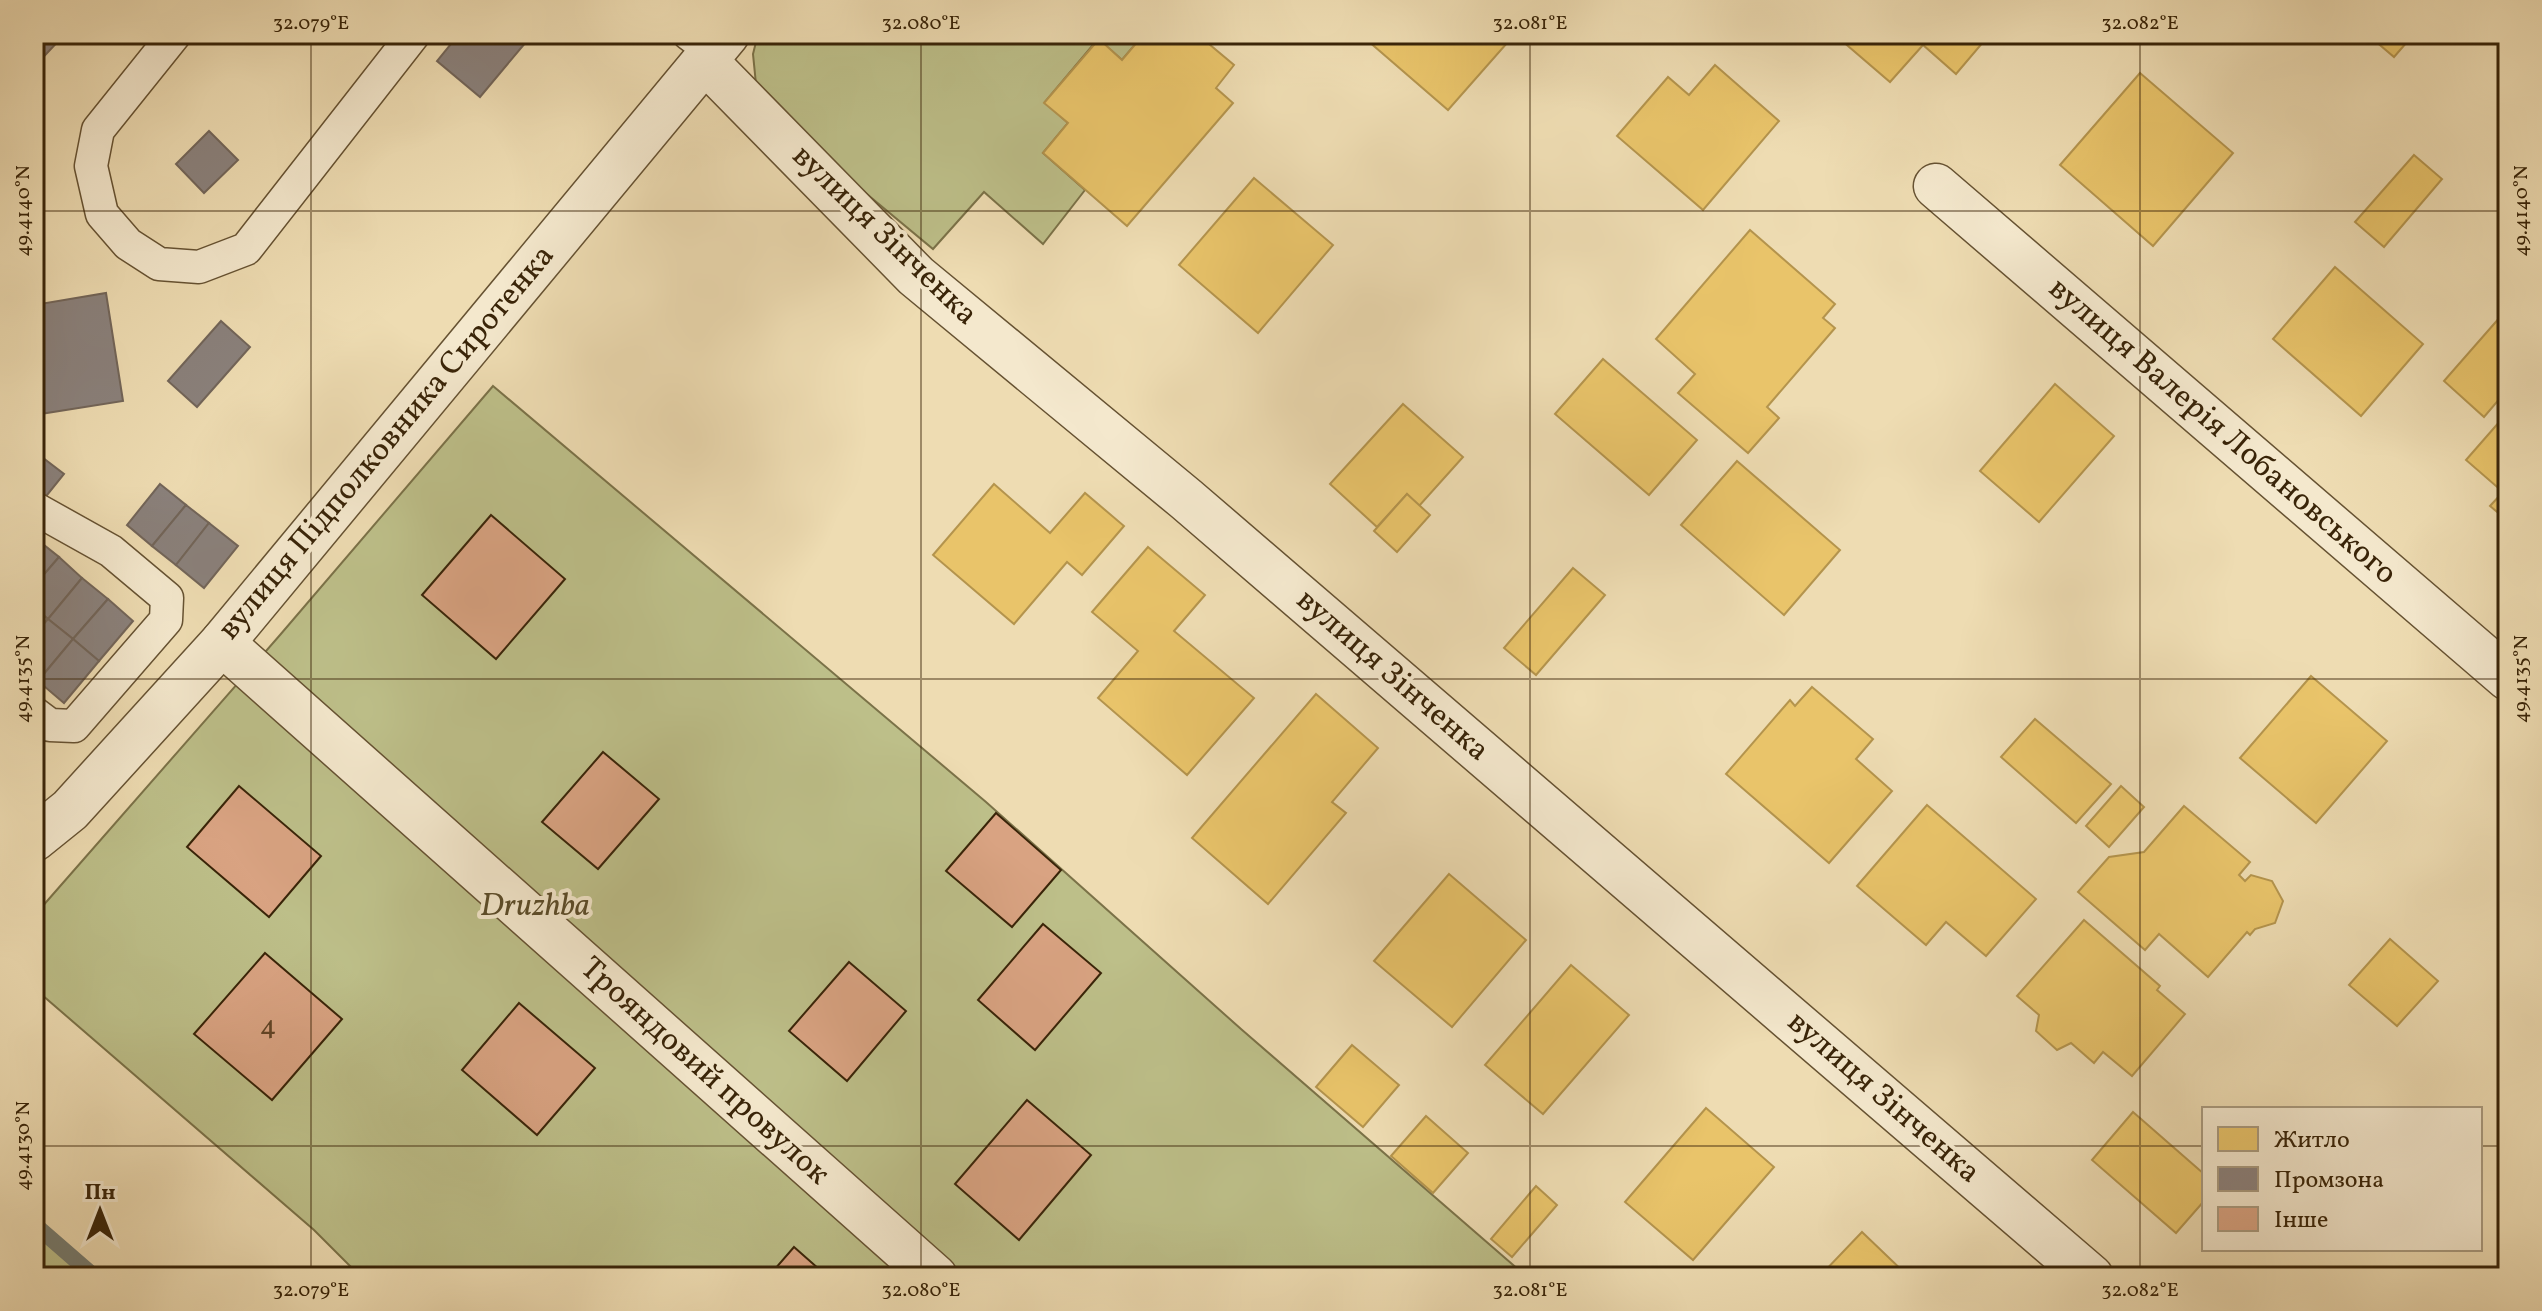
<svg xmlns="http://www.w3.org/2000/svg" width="2542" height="1311" font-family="Vollkorn,serif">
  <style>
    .green { fill: #bdbf89; stroke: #7b7248; stroke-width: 2 }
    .homes { fill: #e9c46a; stroke: #b4944d; stroke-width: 2 }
    .industry { fill: #8a817c; stroke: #726559; stroke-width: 2 }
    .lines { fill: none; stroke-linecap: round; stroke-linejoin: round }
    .stream { stroke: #767d72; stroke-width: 16 }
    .building { fill: #d9a382; stroke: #392408; stroke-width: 2 }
    .service-casing { stroke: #665232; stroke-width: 35 }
    .minor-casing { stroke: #665232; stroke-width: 47 }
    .service { stroke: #f4e8cd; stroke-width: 32 }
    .minor { stroke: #f4e8cd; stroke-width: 44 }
    .ticks { fill: none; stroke: #392408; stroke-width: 2; stroke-opacity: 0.45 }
    .labels { text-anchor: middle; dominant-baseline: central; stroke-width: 8; stroke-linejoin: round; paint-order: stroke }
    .number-label { font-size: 28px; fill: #614426 }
    .street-label { font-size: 32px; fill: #392408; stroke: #f4e8cd }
    .park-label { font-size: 32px; font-style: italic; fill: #5a4b28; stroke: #f4e8cd }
    .neatline { fill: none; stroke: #392408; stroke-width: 3 }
    .ticks-label { font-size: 20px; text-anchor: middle; fill: #392408 }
  </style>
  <rect width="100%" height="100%" fill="#eedcb2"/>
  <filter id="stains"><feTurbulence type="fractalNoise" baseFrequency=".0025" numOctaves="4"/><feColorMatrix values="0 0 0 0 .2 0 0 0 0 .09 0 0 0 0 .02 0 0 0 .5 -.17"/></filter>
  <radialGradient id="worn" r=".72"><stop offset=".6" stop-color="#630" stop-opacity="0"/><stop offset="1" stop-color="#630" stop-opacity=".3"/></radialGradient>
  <g class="green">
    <path d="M758,34H1144L1122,60L1098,39L1045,102L1068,123L1043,153L1085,190L1043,244L984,192L933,249L827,161L756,84L753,54Z"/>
    <path d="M493,386L986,802L1241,1029L1527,1277H361L314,1230L34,988V916L280,635Z"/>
    <path d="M34,1224L95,1277H34Z"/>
  </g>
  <g class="homes">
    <path d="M1144,34H1153L1161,41L1167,34H1197L1234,65L1216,88L1233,103L1127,226L1043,153L1068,123L1044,103L1099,39L1122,60Z"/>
    <path d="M1360,34H1515L1448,110Z"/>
    <path d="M1834,34H1990L1956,74L1923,45L1890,82Z"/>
    <path d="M2367,34H2414L2394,57Z"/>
    <path d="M1715,65L1779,121L1703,210L1617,136L1668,77L1689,95Z"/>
    <path d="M2140,73L2233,153L2153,246L2060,165Z"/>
    <path d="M2414,155L2442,179L2384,247L2355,222Z"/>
    <path d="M1254,178L1333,245L1258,333L1179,265Z"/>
    <path d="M1750,230L1835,304L1823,318L1835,328L1767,407L1779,418L1748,453L1678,393L1695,374L1656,339Z"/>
    <path d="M2335,267L2423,344L2361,416L2273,339Z"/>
    <path d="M2508,308V389L2484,417L2444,381Z"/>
    <path d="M1603,359L1697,440L1649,495L1555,414Z"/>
    <path d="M2055,384L2114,436L2039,522L1980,471Z"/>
    <path d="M1403,404L1463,457L1419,506L1407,494L1377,527L1330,484Z"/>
    <path d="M2508,412V521L2490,506L2503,492L2466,460Z"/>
    <path d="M1737,461L1840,550L1784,615L1681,525Z"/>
    <path d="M994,484L1050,533L1085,493L1124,526L1082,575L1067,562L1014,624L933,555Z"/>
    <path d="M1407,494L1430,515L1397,552L1374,531Z"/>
    <path d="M1148,547L1205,595L1174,631L1254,698L1187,775L1098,698L1138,651L1092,612Z"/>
    <path d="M1573,568L1605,595L1536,675L1504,648Z"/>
    <path d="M2311,676L2387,741L2316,823L2240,758Z"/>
    <path d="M1812,687L1873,739L1856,759L1892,791L1829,863L1726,774L1790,700L1795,706Z"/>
    <path d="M1316,694L1378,748L1332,802L1346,813L1268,904L1192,838Z"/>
    <path d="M2035,719L2111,784L2076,823L2001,757Z"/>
    <path d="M2121,786L2144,807L2109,847L2086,826Z"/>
    <path d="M1927,805L2036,899L1986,956L1946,922L1926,945L1857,886Z"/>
    <path d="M2184,806L2250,862L2239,875L2245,881L2251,875L2272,881L2283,901L2275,923L2255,929L2250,935L2247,932L2208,977L2159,934L2145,950L2078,892L2109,857L2144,852Z"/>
    <path d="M1449,874L1526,940L1452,1027L1374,961Z"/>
    <path d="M2084,920L2160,986L2157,990L2185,1014L2132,1076L2103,1052L2094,1063L2071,1043L2057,1050L2036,1031L2039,1015L2017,996Z"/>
    <path d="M2390,939L2438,981L2397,1026L2349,985Z"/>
    <path d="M1571,965L1629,1015L1543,1114L1485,1065Z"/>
    <path d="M1352,1045L1399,1085L1363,1127L1316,1087Z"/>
    <path d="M1706,1108L1774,1167L1693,1260L1625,1202Z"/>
    <path d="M2133,1112L2204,1174V1201L2176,1233L2092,1160Z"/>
    <path d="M1426,1116L1468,1153L1433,1193L1391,1156Z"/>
    <path d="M1536,1186L1557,1205L1512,1257L1491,1239Z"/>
    <path d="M1862,1232L1909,1277H1819Z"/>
  </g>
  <g class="industry">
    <path d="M34,34H65L34,67Z"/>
    <path d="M459,34H517L526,42L480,97L437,61Z"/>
    <path d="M209,131L238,160L204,193L176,164Z"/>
    <path d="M106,293L123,401L34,415V305Z"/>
    <path d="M221,321L250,347L197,407L168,381Z"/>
    <path d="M34,451L64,474L43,500L34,493Z"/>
    <path d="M160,484L186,505L152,546L127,525Z"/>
    <path d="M186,505L209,523L176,565L152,546Z"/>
    <path d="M209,523L238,546L204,588L176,565Z"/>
    <path d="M34,537L59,557L34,586Z"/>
    <path d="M59,557L82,578L48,619L34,607V586Z"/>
    <path d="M82,578L108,599L73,639L48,619Z"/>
    <path d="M108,599L133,621L99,661L73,639Z"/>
    <path d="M34,607L48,619L34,635Z"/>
    <path d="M48,619L73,639L38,681L34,678V635Z"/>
    <path d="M73,639L99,661L64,703L38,681Z"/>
  </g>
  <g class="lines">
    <path class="stream" d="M34,1224L95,1277"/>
  </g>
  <g class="building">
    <path d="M491,515L565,579L496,659L422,595Z"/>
    <path d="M603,752L659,799L598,869L542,822Z"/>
    <path d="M239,786L321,856L269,917L187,847Z"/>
    <path d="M996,813L1061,870L1012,927L946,871Z"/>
    <path d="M1043,924L1101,973L1035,1050L978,1000Z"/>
    <path d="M265,953L342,1019L272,1100L194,1034Z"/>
    <path d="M849,962L906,1011L847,1081L789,1031Z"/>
    <path d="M519,1003L595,1068L537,1135L462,1070Z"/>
    <path d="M1027,1100L1091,1155L1019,1240L955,1184Z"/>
    <path d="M794,1247L828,1277H768Z"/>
  </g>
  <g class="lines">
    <defs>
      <g id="service">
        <path d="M175,34L98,130L91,166L102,214L128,244L159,264L199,267L246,249L414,34"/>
        <path d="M689,34L713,52"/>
        <path d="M34,508L111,551L167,598L166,620L74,726L50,725L34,713"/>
      </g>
      <g id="minor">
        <path d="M705,61L916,276L1186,499L2091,1277"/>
        <path d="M1936,186L2508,678"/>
        <path d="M222,643L935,1277"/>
        <path d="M34,839L70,810L222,643L727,34"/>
      </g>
    </defs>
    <use href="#service" class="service-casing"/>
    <use href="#minor" class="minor-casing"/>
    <use href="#service" class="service"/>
    <use href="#minor" class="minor"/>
  </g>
  <path class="ticks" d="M311,34V1277M921,34V1277M1530,34V1277M2140,34V1277M34,211H2508M34,679H2508M34,1146H2204M2480,1146H2508"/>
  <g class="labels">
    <g class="number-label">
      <text x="268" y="1026">4</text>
    </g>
    <g class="street-label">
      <text transform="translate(884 236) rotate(44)">вулиця Зінченка</text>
      <text transform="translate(2222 432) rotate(41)">вулиця Валерія Лобановського</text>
      <text transform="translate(387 443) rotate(-50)">вулиця Підполковника Сиротенка</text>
      <text transform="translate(1392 676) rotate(41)">вулиця Зінченка</text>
      <text transform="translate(704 1072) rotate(42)">Трояндовий провулок</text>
      <text transform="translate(1883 1098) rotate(41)">вулиця Зінченка</text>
    </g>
    <g class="park-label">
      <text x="535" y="907">Druzhba</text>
    </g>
  </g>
  <rect width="2542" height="1311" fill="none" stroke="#eedcb2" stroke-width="88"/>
  <rect x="2202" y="1107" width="280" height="144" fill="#f4e8cd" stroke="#a99a7e" stroke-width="2"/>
  <rect x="2218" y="1127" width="40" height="24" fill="#e9c46a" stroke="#a99a7e" stroke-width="2"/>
  <text x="2274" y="1147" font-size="24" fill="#392408">Житло</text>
  <rect x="2218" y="1167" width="40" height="24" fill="#8a817c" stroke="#a99a7e" stroke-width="2"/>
  <text x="2274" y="1187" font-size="24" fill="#392408">Промзона</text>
  <rect x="2218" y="1207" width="40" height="24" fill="#d9a382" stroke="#a99a7e" stroke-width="2"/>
  <text x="2274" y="1227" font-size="24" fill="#392408">Інше</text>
  <g transform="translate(100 1211)" stroke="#f4e8cd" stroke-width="6" paint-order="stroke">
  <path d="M0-6L14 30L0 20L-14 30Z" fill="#392408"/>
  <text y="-12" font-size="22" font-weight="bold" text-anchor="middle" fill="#392408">Пн</text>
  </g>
  <rect x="44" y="44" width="2454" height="1223" class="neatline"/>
  <g class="ticks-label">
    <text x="311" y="29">32.079°E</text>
    <text x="921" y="29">32.080°E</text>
    <text x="1530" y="29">32.081°E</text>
    <text x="2140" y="29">32.082°E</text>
    <text transform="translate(22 211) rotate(-90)" y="7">49.4140°N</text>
    <text transform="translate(2520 211) rotate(-90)" y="7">49.4140°N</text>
    <text transform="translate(22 679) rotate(-90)" y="7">49.4135°N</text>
    <text transform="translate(2520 679) rotate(-90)" y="7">49.4135°N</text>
    <text transform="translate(22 1146) rotate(-90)" y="7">49.4130°N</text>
    <text x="311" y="1296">32.079°E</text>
    <text x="921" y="1296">32.080°E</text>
    <text x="1530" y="1296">32.081°E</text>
    <text x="2140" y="1296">32.082°E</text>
  </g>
  <rect width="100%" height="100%" filter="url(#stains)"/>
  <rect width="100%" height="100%" fill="url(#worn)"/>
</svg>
